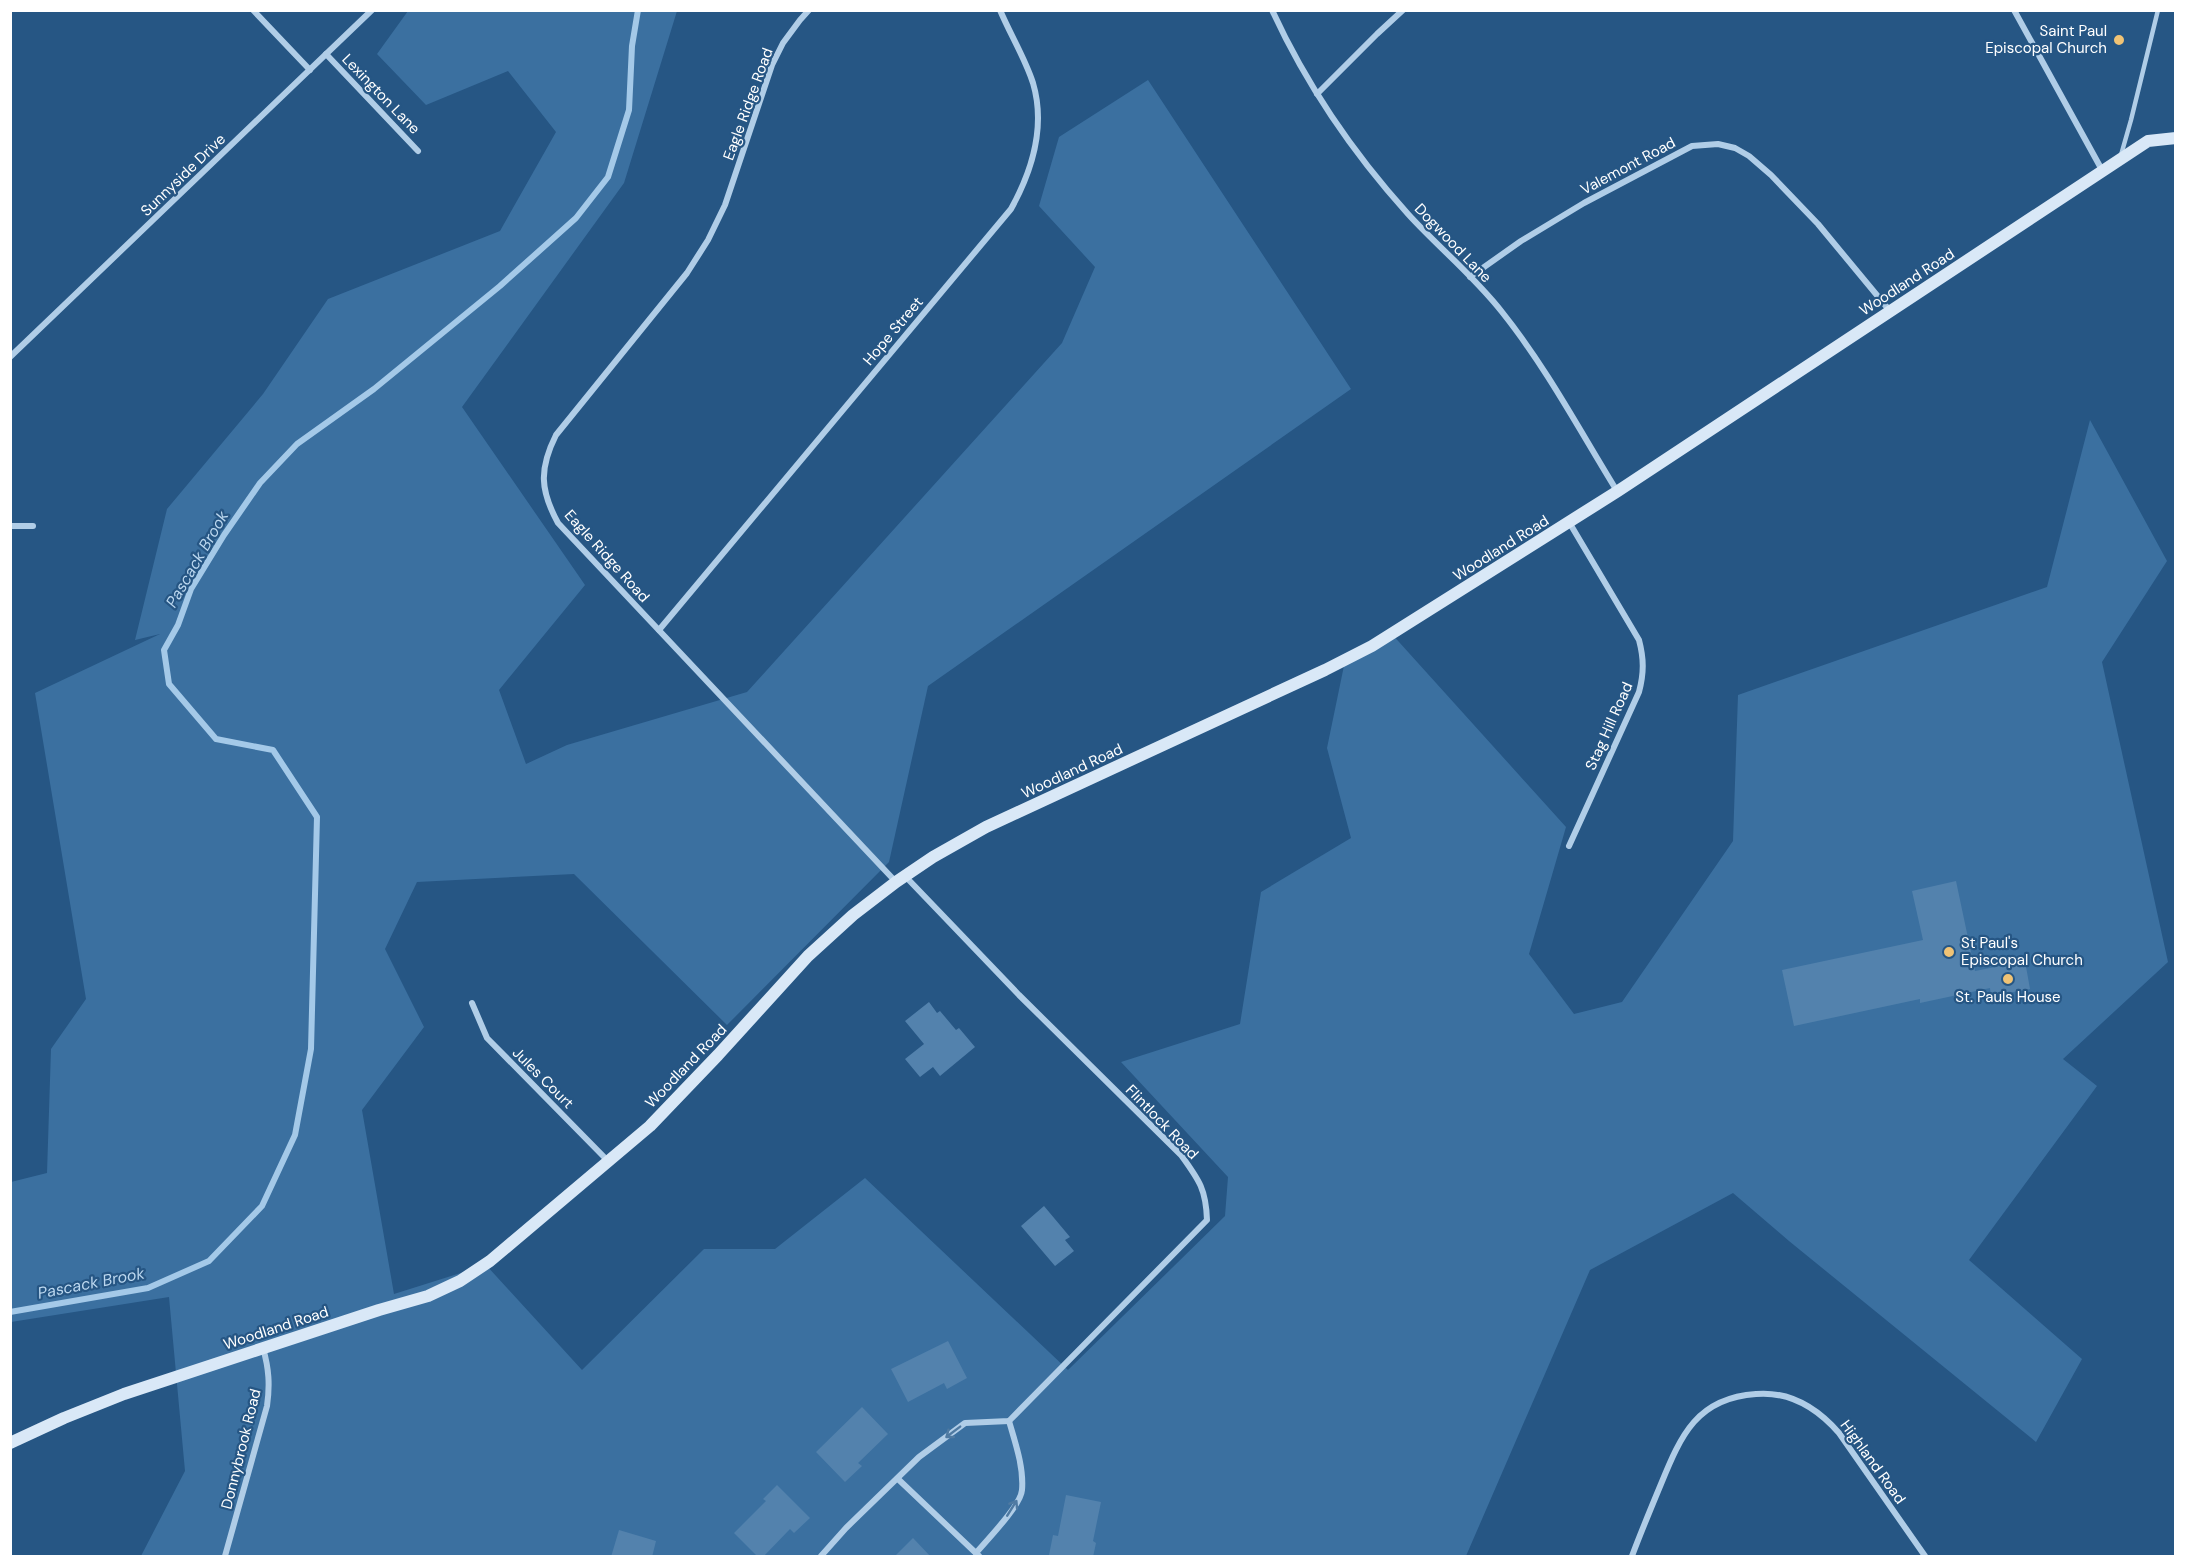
<svg xmlns="http://www.w3.org/2000/svg" width="2186" height="1567" font-family="'DM Sans',sans-serif">
  <style>
    .green { fill: #3b70a0 }
    .lines { fill: none; stroke-linecap: round; stroke-linejoin: round }
    .stream { stroke: #a4c9e8; stroke-width: 6 }
    .building { fill: #5382ad }
    .lane { stroke: #b0cde7; stroke-width: 4.5 }
    .street { stroke: #b0cde7; stroke-width: 6 }
    .secondary { stroke: #d9e8f7; stroke-width: 12 }
    .oneway { stroke: #4f7aa2 }
    .poi-dot { fill: #f0c375; stroke: #265684; stroke-width: 2 }
    .labels { text-anchor: middle; dominant-baseline: central; stroke-width: 4.5; stroke-linejoin: round; paint-order: stroke }
    .poi-label { font-size: 15px; fill: #fff; stroke: #265684; text-anchor: end }
    .street-label { font-size: 15px; fill: #fff; stroke: #265684 }
    .water-label { font-size: 16px; font-style: italic; fill: #bbd7ef; stroke: #265684 }
  </style>
  <rect width="100%" height="100%" fill="#265684"/>
  <path class="green" d="M408,11H677L624,183L462,407L585,585L499,690L526,764L567,745L747,692L1062,343L1095,267L1039,206L1059,137L1148,80L1351,389L928,686L889,862L727,1025L574,874L417,882L385,949L424,1027L362,1110L394,1294L486,1265L582,1370L704,1249H775L865,1178L1068,1370L1225,1216L1228,1177L1121,1062L1240,1024L1261,892L1351,838L1327,748L1346,656L1390,632L1566,827L1529,954L1574,1014L1622,1002L1733,841L1738,695L2047,587L2090,420L2167,561L2102,662L2168,962L2063,1059L2097,1086L1969,1260L2082,1359L2036,1442L1789,1241L1733,1193L1590,1270L1466,1556H141L185,1471L169,1297L11,1322V1182L47,1173L51,1049L86,999L35,693L160,634L135,640L167,509L263,394L328,299L500,231L556,132L508,71L426,105L377,54Z"/>
  <g class="lines">
    <path class="stream" d="M10,1312L148,1288L209,1261L262,1206L295,1135L311,1049L317,817L273,750L216,739L169,684L164,650L178,625L191,589L224,535L260,483L297,444L374,389L500,286L576,218L608,177L629,110L632,46L638,10"/>
  </g>
  <g class="building">
    <path d="M1956,881L1975,971L2025,961L2030,989L1991,996L1990,988L1920,1003V999L1794,1026L1782,970L1923,940L1912,891Z"/>
    <path d="M929,1002L937,1013L940,1011L956,1030L959,1028L975,1047L940,1076L933,1067L920,1077L905,1059L924,1044L905,1021Z"/>
    <path d="M1044,1206L1070,1237L1065,1240L1074,1251L1055,1266L1021,1226Z"/>
    <path d="M948,1341L967,1378L947,1389L944,1383L908,1402L891,1369Z"/>
    <path d="M862,1407L888,1434L858,1463L862,1466L845,1482L816,1452Z"/>
    <path d="M777,1485L810,1518L794,1533L790,1529L763,1557H758L734,1533L766,1501L763,1499Z"/>
    <path d="M1066,1495L1101,1502L1093,1541L1096,1543L1093,1557L1049,1555L1053,1535L1058,1536Z"/>
    <path d="M619,1530L656,1541L652,1557H611Z"/>
    <path d="M913,1538L931,1557H894Z"/>
  </g>
  <g class="lines">
    <path class="lane" d="M2121,155L2131,120L2158,10"/>
    <g class="street">
      <path d="M253,10L310,70"/>
      <path d="M809,10L800,20L783,43L772,65L725,205L708,240L687,273L556,435C539,469 540,490 558,523L896,882"/>
      <path d="M1272,10C1306,84 1353,153 1408,214C1438,247 1474,276 1502,312C1546,367 1580,431 1617,491"/>
      <path d="M2014,10L2102,170"/>
      <path d="M326,54L418,151"/>
      <path d="M1317,94L1377,34L1403,10"/>
      <path d="M1470,277L1521,241L1584,203L1692,146L1718,144L1735,148L1749,156L1771,175L1818,224L1890,311"/>
      <path d="M10,357L372,10"/>
      <path d="M1569,522L1639,640C1644,659 1644,673 1639,692L1569,846"/>
      <path d="M10,526H33"/>
      <path d="M659,630L1011,209C1032,171 1046,127 1033,83C1025,58 1010,34 1000,10"/>
      <path d="M472,1003L487,1038L608,1161"/>
      <path d="M898,1479L979,1556"/>
      <path d="M976,1553C987,1540 1021,1505 1022,1490C1024,1467 1015,1442 1009,1421"/>
      <path d="M225,1556L267,1406C270,1385 269,1369 263,1348"/>
      <path d="M821,1556L846,1528L919,1457L965,1423L1009,1421L1207,1220C1206,1189 1199,1180 1181,1155L1019,995L905,876"/>
      <path d="M1632,1556C1641,1532 1651,1508 1661,1484C1681,1435 1697,1398 1756,1394C1791,1391 1818,1409 1839,1433L1925,1556"/>
    </g>
    <path class="secondary" d="M10,1443L64,1418L124,1394L379,1310L428,1296L460,1281L490,1261L650,1126L718,1055L808,956L853,915L896,882L933,857L986,827L1325,670L1372,646L1618,491L2148,141L2176,138"/>
  </g>
  <defs><path id="oneway-shaft" d="M-6 0H5M1.5-3L5.5 0L1.5 3" fill="none" stroke-width="1.6" stroke-linecap="round" stroke-linejoin="round" transform="scale(1.5)"/></defs>
  <g class="oneway">
    <use href="#oneway-shaft" transform="translate(953 1432) rotate(143)"/>
    <use href="#oneway-shaft" transform="translate(1012 1508) rotate(-58)"/>
  </g>
  <g class="poi-dot">
    <circle cx="2119" cy="40" r="6"/>
    <circle cx="1949" cy="952" r="6"/>
    <circle cx="2008" cy="979" r="6"/>
  </g>
  <g class="labels">
    <g class="poi-label">
      <text x="2107" y="31">Saint Paul<tspan x="2107" dy="17">Episcopal Church</tspan></text>
      <text x="1961" y="943" text-anchor="start">St Paul's<tspan x="1961" dy="17">Episcopal Church</tspan></text>
      <text x="2008" y="997" text-anchor="middle">St. Pauls House</text>
    </g>
    <g class="street-label">
      <text transform="translate(381 94) rotate(46)">Lexington Lane</text>
      <text transform="translate(748 104) rotate(-70)">Eagle Ridge Road</text>
      <text transform="translate(1628 166) rotate(-28)">Valemont Road</text>
      <text transform="translate(183 175) rotate(-44)">Sunnyside Drive</text>
      <text transform="translate(1453 243) rotate(46)">Dogwood Lane</text>
      <text transform="translate(1907 282) rotate(-33)">Woodland Road</text>
      <text transform="translate(893 331) rotate(-50)">Hope Street</text>
      <text transform="translate(1501 548) rotate(-32)">Woodland Road</text>
      <text transform="translate(607 556) rotate(48)">Eagle Ridge Road</text>
      <text transform="translate(1609 726) rotate(-66)">Stag Hill Road</text>
      <text transform="translate(1072 771) rotate(-25)">Woodland Road</text>
      <text transform="translate(686 1066) rotate(-46)">Woodland Road</text>
      <text transform="translate(543 1078) rotate(45)">Jules Court</text>
      <text transform="translate(1162 1122) rotate(46)">Flintlock Road</text>
      <text transform="translate(276 1328) rotate(-18)">Woodland Road</text>
      <text transform="translate(241 1449) rotate(-76)">Donnybrook Road</text>
      <text transform="translate(1873 1462) rotate(54)">Highland Road</text>
    </g>
    <g class="water-label">
      <text transform="translate(197 559) rotate(-60)">Pascack Brook</text>
      <text transform="translate(91 1283) rotate(-11)">Pascack Brook</text>
    </g>
  </g>
  <rect width="2186" height="1567" fill="none" stroke="#ffffff" stroke-width="24"/>
</svg>
